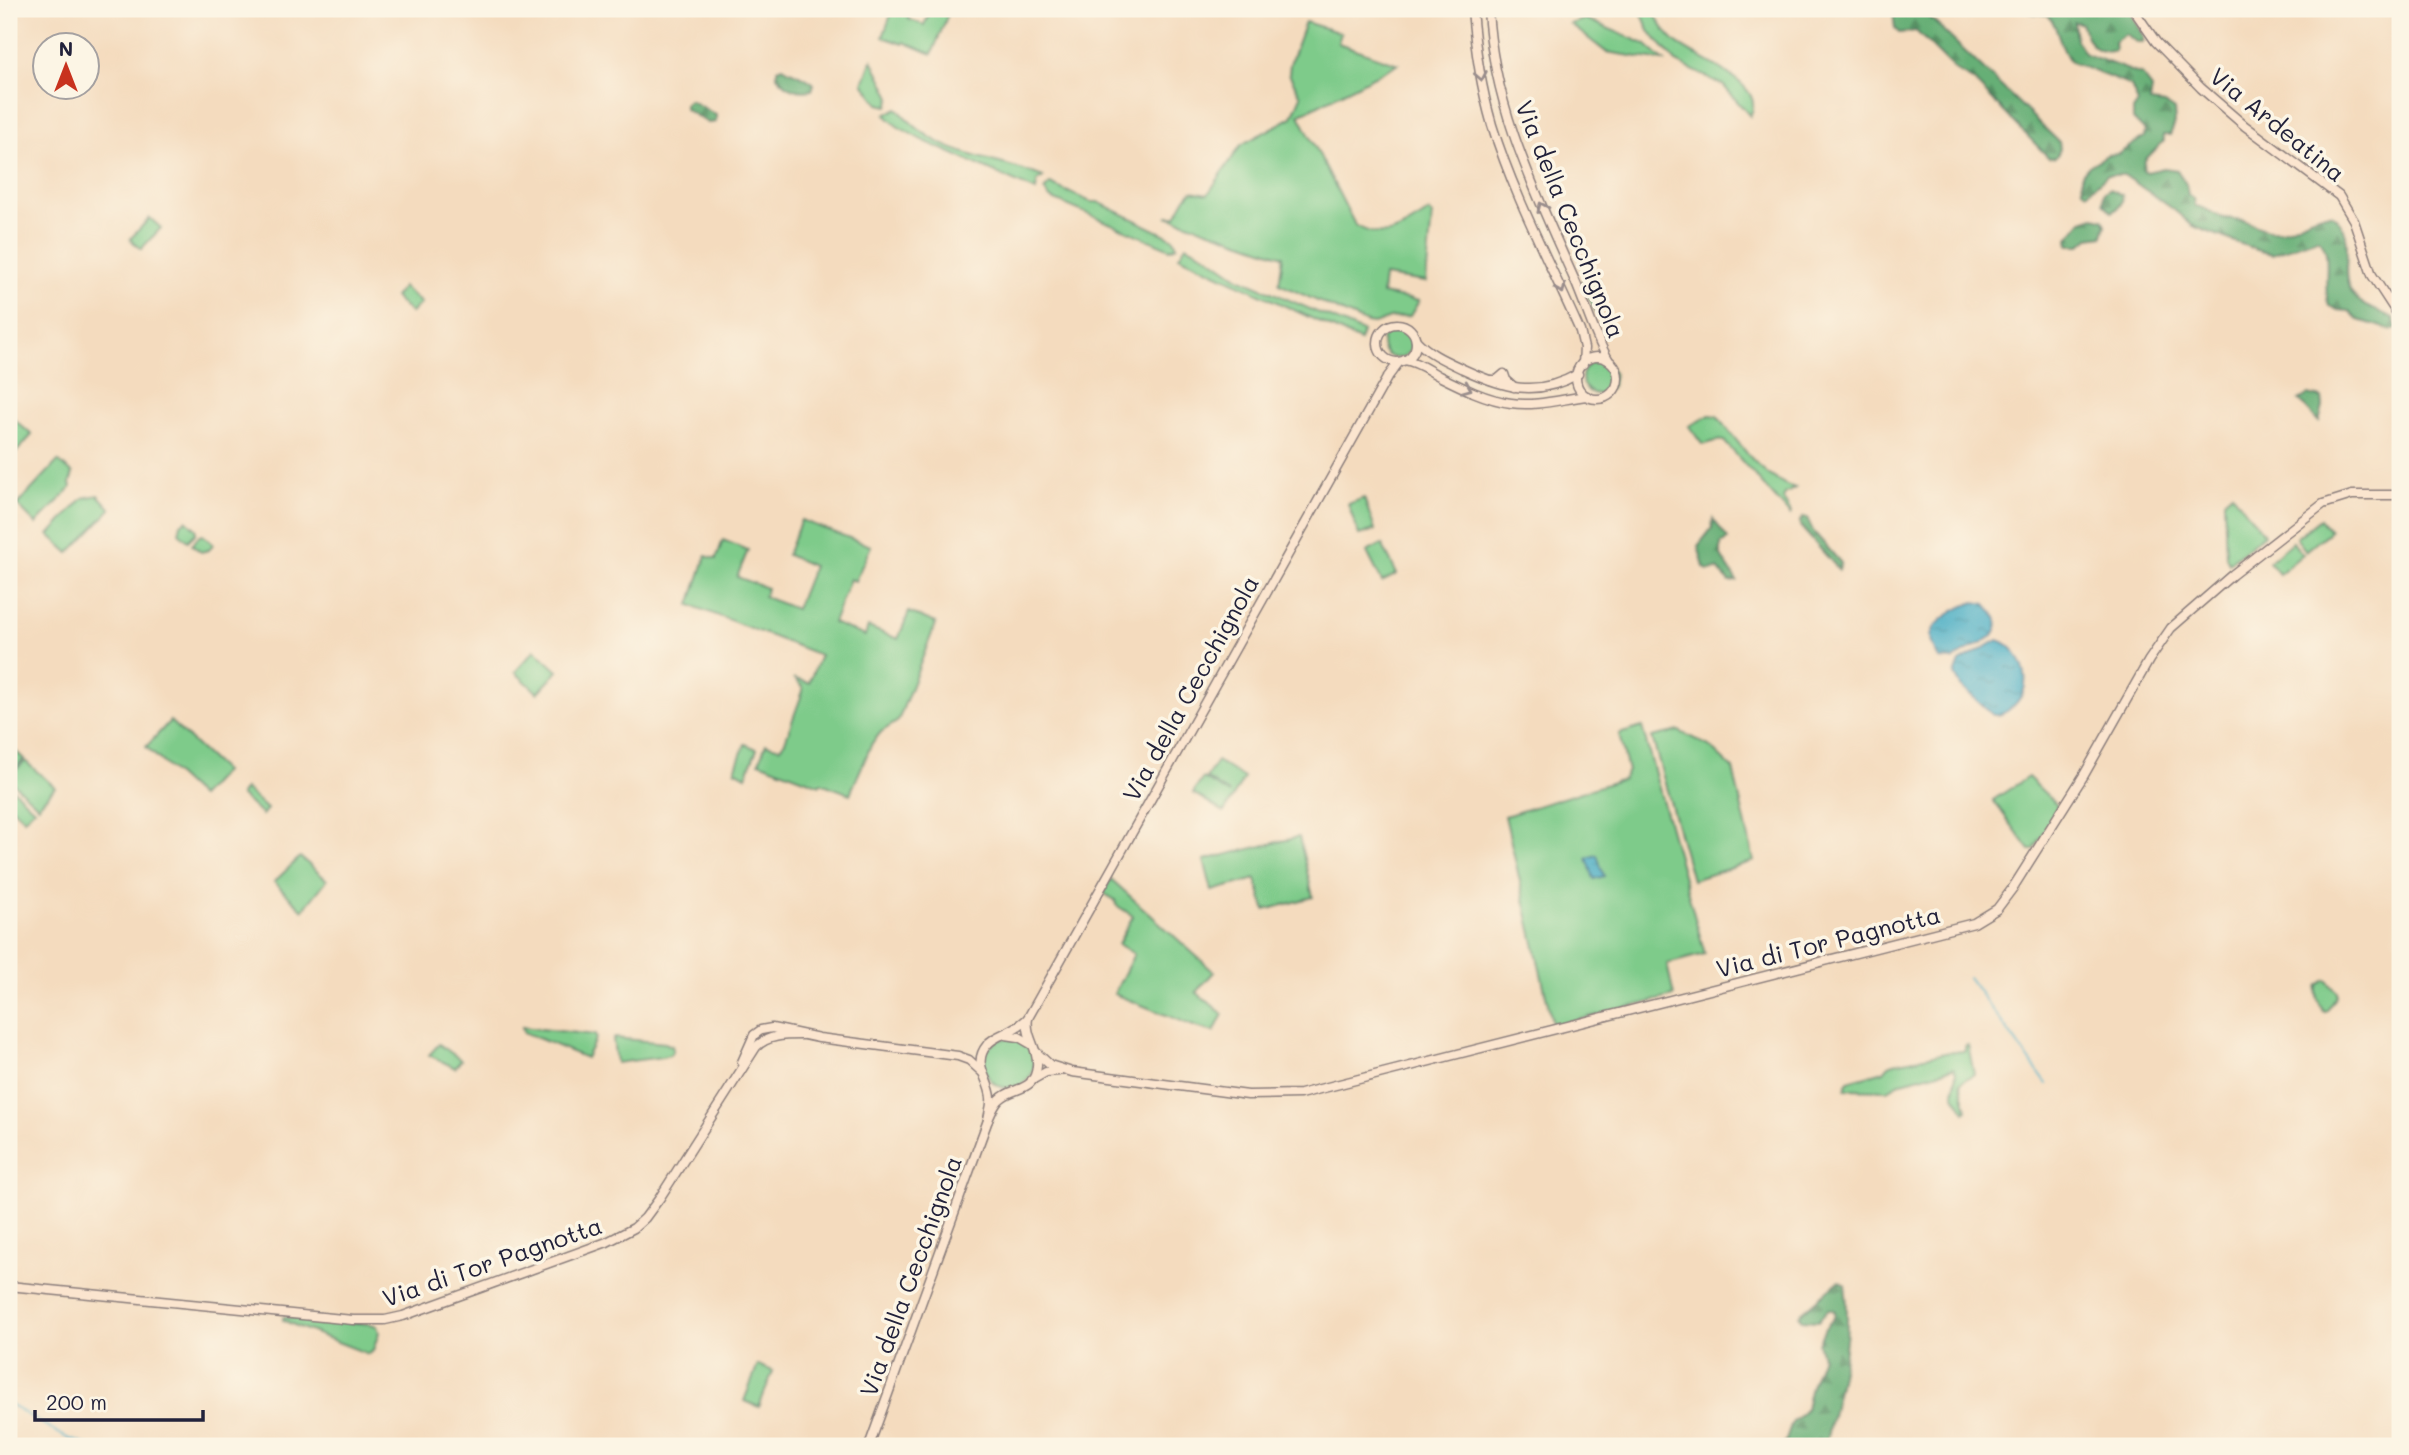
<svg xmlns="http://www.w3.org/2000/svg" width="2409" height="1455" font-family="Mali,sans-serif">
  <style>
    .green { fill: #7ecb8a; stroke: #507662; stroke-width: 2 }
    .forest { fill: url(#forest-firs); stroke: #446858; stroke-width: 2 }
    .water { fill: url(#water-ripples); stroke: #336780; stroke-width: 2 }
    .lines { fill: none; stroke-linecap: round; stroke-linejoin: round }
    .stream { stroke: #44acc4; stroke-width: 2 }
    .secondary-casing { stroke: #8b7e7c; stroke-width: 11 }
    .secondary { stroke: #fbe5cf; stroke-width: 8 }
    .oneway { stroke: #998d8c }
    .labels { text-anchor: middle; dominant-baseline: central; stroke-width: 7; stroke-linejoin: round; paint-order: stroke }
    .street-label { font-size: 24px; fill: #22223b; stroke: #fcf5e5 }
  </style>
  <defs>
    <pattern id="forest-firs" width="22" height="20" patternUnits="userSpaceOnUse" patternTransform="scale(1.75)"><rect width="22" height="20" fill="#66af76"/><path d="M5 1l3.5 6h-7zM16 11l3.5 6h-7z" fill="#548e62"/></pattern>
    <pattern id="water-ripples" width="26" height="14" patternUnits="userSpaceOnUse" patternTransform="scale(1.75)"><rect width="26" height="14" fill="#44acc4"/><path d="M2 4q2-2 4 0t4 0M15 11q2-2 4 0t4 0" fill="none" stroke="#388ca0"/></pattern>
  </defs>
  <rect width="100%" height="100%" fill="#fcf5e5"/>
  <filter id="ink" filterUnits="userSpaceOnUse"><feTurbulence type="fractalNoise" baseFrequency=".0143" numOctaves="2"/><feDisplacementMap in="SourceGraphic" scale="14" xChannelSelector="R" yChannelSelector="G"/><feConvolveMatrix kernelMatrix="1 2 1 2 8 2 1 2 1" color-interpolation-filters="sRGB"/></filter>
  <filter id="wash" filterUnits="userSpaceOnUse"><feTurbulence type="fractalNoise" baseFrequency=".00686" numOctaves="4" result="noise"/><feDisplacementMap in="SourceGraphic" scale="28" xChannelSelector="R" yChannelSelector="G"/><feGaussianBlur stdDeviation="1.57" result="paint"/><feColorMatrix in="noise" values="0 0 0 0 0 0 0 0 0 0 0 0 0 0 0 0 0 1.4 0 .05"/><feComposite in="paint" operator="in"/></filter>
  <g filter="url(#wash)">
    <rect width="100%" height="100%" fill="#f4dbbe"/>
    <g class="green">
      <path d="M893,9H911L908,19L924,25L931,9H950L932,54L904,42L903,44L883,37Z"/>
      <path d="M1640,9H1652C1658,20 1664,32 1674,41C1691,57 1770,83 1750,116L1723,85L1676,62L1649,31Z"/>
      <path d="M1586,19L1645,44L1664,61L1606,52L1570,24Z"/>
      <path d="M1305,22L1341,33L1338,43L1398,64L1299,115L1355,225C1387,244 1402,228 1429,212L1432,215L1426,282L1384,276L1382,294L1419,301L1410,316L1390,318L1374,324L1367,323L1279,284L1283,256L1167,216H1176C1182,206 1184,198 1192,191L1208,194L1241,145L1292,117L1301,96L1289,74L1290,64Z"/>
      <path d="M872,60L891,97L888,106L879,104L863,83Z"/>
      <path d="M897,108C939,159 986,154 1043,177L1037,182L1036,191L922,140L897,126L885,115Z"/>
      <path d="M1050,184L1091,202H1098L1174,239L1177,246L1170,249L1050,198L1044,190Z"/>
      <path d="M150,218L161,228L141,249L130,239Z"/>
      <path d="M1186,245L1206,255L1239,278L1363,332L1360,341L1179,256Z"/>
      <path d="M1594,278L1599,279L1595,311L1581,281Z"/>
      <path d="M403,287L421,303L411,313L394,297Z"/>
      <circle cx="1397" cy="343" r="15"/>
      <circle cx="1598" cy="378" r="16"/>
      <path d="M9,415L32,435L9,460Z"/>
      <path d="M1710,415L1717,416C1740,443 1760,478 1795,488L1785,494L1783,499L1791,513L1790,515L1724,441C1716,438 1711,445 1702,444L1689,426Z"/>
      <path d="M58,461L73,473L70,483L71,488L36,524L17,505Z"/>
      <path d="M2232,493L2264,534L2229,563L2226,557L2224,500Z"/>
      <path d="M98,495L111,509L69,553L49,535L83,498Z"/>
      <path d="M1364,498L1375,530L1359,535L1348,504Z"/>
      <path d="M2320,519L2330,531L2306,551L2296,538Z"/>
      <path d="M186,520L196,529V533L188,541L179,533L181,524Z"/>
      <path d="M801,520L871,546L855,581L850,579L833,623L865,636L868,627L898,639L909,612L936,623L898,721L881,732L872,743L850,794L821,783L820,785L759,762L766,744L780,748L784,744L803,691V688L795,679L809,683L820,655L690,605L706,556L716,559L723,540L748,550L737,577L767,588L764,597L796,609L813,566L787,555Z"/>
      <path d="M203,535L213,544L209,550L201,552L192,545L199,536Z"/>
      <path d="M2292,542L2303,554L2279,574L2269,562Z"/>
      <path d="M1382,544L1397,574L1382,582L1367,552Z"/>
      <path d="M535,650L558,671L538,693L515,672Z"/>
      <path d="M170,721L224,771L200,797L146,747Z"/>
      <path d="M1642,727L1705,954L1667,964L1674,996L1553,1026L1505,816L1623,779L1628,771L1619,734Z"/>
      <path d="M1679,731L1709,746L1733,769L1754,861L1692,880L1652,737Z"/>
      <path d="M745,744L757,749L746,776L735,770Z"/>
      <path d="M12,748L24,759L14,770L9,765V752Z"/>
      <path d="M25,761L55,787L38,806L11,781L15,776L14,772Z"/>
      <path d="M1217,761L1244,778L1224,812L1193,793L1203,778L1230,794L1206,778Z"/>
      <path d="M2028,777L2058,806L2034,850H2030L1993,800Z"/>
      <path d="M245,789L267,809L262,815L240,795Z"/>
      <path d="M14,790L34,809L24,819L9,805V795Z"/>
      <path d="M1299,837L1313,897L1265,910L1256,879L1212,891L1204,860Z"/>
      <path d="M300,857L327,880L303,910L274,882Z"/>
      <path d="M1111,879L1214,972L1196,992L1223,1014L1214,1032L1196,1027L1114,994L1134,954L1118,944L1133,916L1116,905L1115,900L1103,893Z"/>
      <path d="M2326,980L2337,992V996L2326,1012H2324C2319,1003 2314,994 2318,985Z"/>
      <path d="M522,1027L595,1035L596,1038L586,1058L523,1032Z"/>
      <path d="M615,1038L665,1043L672,1046L673,1050L670,1055L662,1057L616,1063L613,1039Z"/>
      <circle cx="1009" cy="1063" r="25"/>
      <path d="M439,1044L461,1060L455,1068L429,1055Z"/>
      <path d="M1968,1045L1974,1074L1960,1083L1967,1110L1965,1112L1954,1095L1956,1072L1954,1068L1902,1082L1888,1090L1845,1089L1848,1081L1884,1071L1889,1065L1894,1063L1950,1052L1965,1051V1046Z"/>
      <path d="M283,1317L371,1324L377,1326L379,1332L373,1351L368,1354L294,1325L283,1320Z"/>
      <path d="M758,1365L773,1371L759,1407L744,1401Z"/>
    </g>
    <g class="forest">
      <path d="M1886,9H1919L1923,11L2059,142L2060,149L2056,157L2049,158L1973,80L1956,71L1916,31L1899,33L1895,28L1893,13Z"/>
      <path d="M2022,9H2128L2144,36L2143,42H2136L2126,34L2114,42L2115,51C2091,54 2089,42 2081,23L2074,22L2076,40L2086,54L2142,75L2152,88L2150,102L2165,104L2174,110L2175,123L2170,135H2163L2164,141L2145,160L2143,170L2147,172L2164,168L2177,170L2186,184L2188,195L2194,198L2195,206C2205,207 2211,213 2221,217C2227,220 2236,218 2243,220C2252,223 2260,229 2269,230C2296,233 2306,212 2332,214C2361,237 2336,270 2352,293C2363,309 2380,310 2394,319L2397,329L2392,330L2358,320L2348,311L2338,310L2329,306C2321,287 2335,248 2317,238L2272,254L2257,250L2193,226L2173,209L2124,175H2107L2087,193L2083,190L2082,174L2089,166L2107,155L2118,154L2144,137L2145,131L2133,119V110L2138,103L2131,86L2071,62C2059,49 2060,28 2048,15L2032,13Z"/>
      <path d="M783,67C793,74 807,76 814,84L812,90C795,93 788,88 777,76V69Z"/>
      <path d="M690,100L716,115V122L708,123L685,109V103Z"/>
      <path d="M2109,189L2122,195C2124,202 2119,209 2112,212L2103,203L2104,193Z"/>
      <path d="M2094,217L2103,219L2106,225L2103,236L2089,238L2081,245H2069L2068,238L2082,221Z"/>
      <path d="M2308,395L2322,398L2323,407L2319,422L2299,400Z"/>
      <path d="M1804,517L1807,518L1813,531L1841,563L1839,570L1800,526V521Z"/>
      <path d="M1713,519L1728,539L1721,544V556L1737,581L1729,582L1718,569L1708,570L1704,567L1698,546L1712,528Z"/>
      <path d="M1839,1281L1845,1285C1853,1343 1837,1391 1825,1446H1784L1792,1423L1806,1409L1811,1386L1822,1356L1818,1343L1825,1328L1834,1318L1835,1311L1829,1309L1818,1321L1801,1320L1799,1315Z"/>
    </g>
    <g class="water">
      <path d="M1975,602L1986,604C1995,615 2003,622 1993,636L1952,660L1939,659C1935,652 1931,644 1931,637C1932,621 1961,606 1975,602Z"/>
      <path d="M1998,640C2015,644 2028,669 2025,686C2022,700 2007,716 1993,715L1961,686L1955,675L1960,662Z"/>
      <path d="M1597,855L1604,876L1594,879L1587,858Z"/>
    </g>
    <g class="lines">
      <g class="stream">
        <path d="M1968,977L2047,1084"/>
        <path d="M9,1404L67,1438L89,1446"/>
      </g>
    </g>
  </g>
  <g filter="url(#ink)">
    <g class="lines">
      <defs>
        <g id="secondary">
          <path d="M1472,9C1475,48 1481,87 1492,125C1514,196 1550,263 1580,331L1584,348L1583,364"/>
          <path d="M1488,9C1493,107 1536,193 1575,281C1586,306 1594,335 1608,359"/>
          <path d="M2133,9L2156,42L2201,88L2245,126L2339,196L2354,221L2372,275L2400,318"/>
          <circle cx="1397" cy="343" r="19"/>
          <path d="M1416,340C1429,354 1446,361 1463,369C1504,388 1536,398 1578,374"/>
          <circle cx="1597" cy="378" r="21"/>
          <path d="M1405,360C1418,362 1428,370 1439,376C1461,387 1487,400 1511,403C1535,407 1562,399 1587,396"/>
          <path d="M1491,380H1497L1504,374L1506,380L1514,387"/>
          <path d="M1006,1035L1019,1037L1031,1044"/>
          <path d="M1036,1052L1050,1065L1072,1072L1248,1095L1300,1094L1974,923L1997,909L2012,889L2084,775L2149,660L2171,628L2232,575L2323,504L2352,495H2400"/>
          <path d="M742,1062L754,1035L761,1030L772,1028L819,1038L958,1056L969,1060L982,1072"/>
          <path d="M1032,1080L1046,1072L1059,1071"/>
          <path d="M988,1120C989,1112 992,1105 991,1098C990,1079 971,1064 987,1045C995,1034 1014,1033 1028,1018L1387,378L1399,362"/>
          <path d="M9,1286L353,1320H385L403,1316L607,1242L634,1228L645,1218L659,1199L756,1047C768,1035 784,1035 801,1035"/>
          <path d="M869,1446L988,1120C991,1113 994,1105 999,1100C1012,1086 1035,1093 1037,1066C1039,1049 1025,1037 1028,1018"/>
        </g>
      </defs>
      <use href="#secondary" class="secondary-casing"/>
      <use href="#secondary" class="secondary"/>
    </g>
    <defs><path id="oneway-chevron" d="M-2-3.5L2.5 0L-2 3.5" fill="none" stroke-width="1.6" stroke-linecap="round" stroke-linejoin="round" transform="scale(1.75)"/></defs>
    <g class="oneway">
      <use href="#oneway-chevron" transform="translate(1481 76) rotate(79)"/>
      <use href="#oneway-chevron" transform="translate(1542 207) rotate(-114)"/>
      <use href="#oneway-chevron" transform="translate(1561 289) rotate(66)"/>
      <use href="#oneway-chevron" transform="translate(1467 388) rotate(23)"/>
    </g>
  </g>
  <g class="labels">
    <g class="street-label">
      <text transform="translate(2278 124) rotate(39)">Via Ardeatina</text>
      <text transform="translate(1571 219) rotate(68)">Via della Cecchignola</text>
      <text transform="translate(1190 688) rotate(-61)">Via della Cecchignola</text>
      <text transform="translate(1828 941) rotate(-14)">Via di Tor Pagnotta</text>
      <text transform="translate(492 1261) rotate(-19)">Via di Tor Pagnotta</text>
      <text transform="translate(910 1276) rotate(-70)">Via della Cecchignola</text>
    </g>
  </g>
  <rect width="2409" height="1455" fill="none" stroke="#fcf5e5" stroke-width="35"/>
  <g transform="translate(66 66)"><circle r="33" fill="#fcf5e5" stroke="#a5a1a1" stroke-width="2"/>
  <path d="M0-5L12 26L0 18L-12 26Z" fill="#c8321e"/>
  <text y="-10" font-size="19" font-weight="bold" text-anchor="middle" fill="#22223b">N</text>
  </g>
  <path d="M35 1410v10h168v-10" fill="none" stroke="#22223b" stroke-width="3.5"/>
  <text x="46" y="1410" font-size="21" fill="#22223b" stroke="#fcf5e5" stroke-width="5" paint-order="stroke">200 m</text>
</svg>
